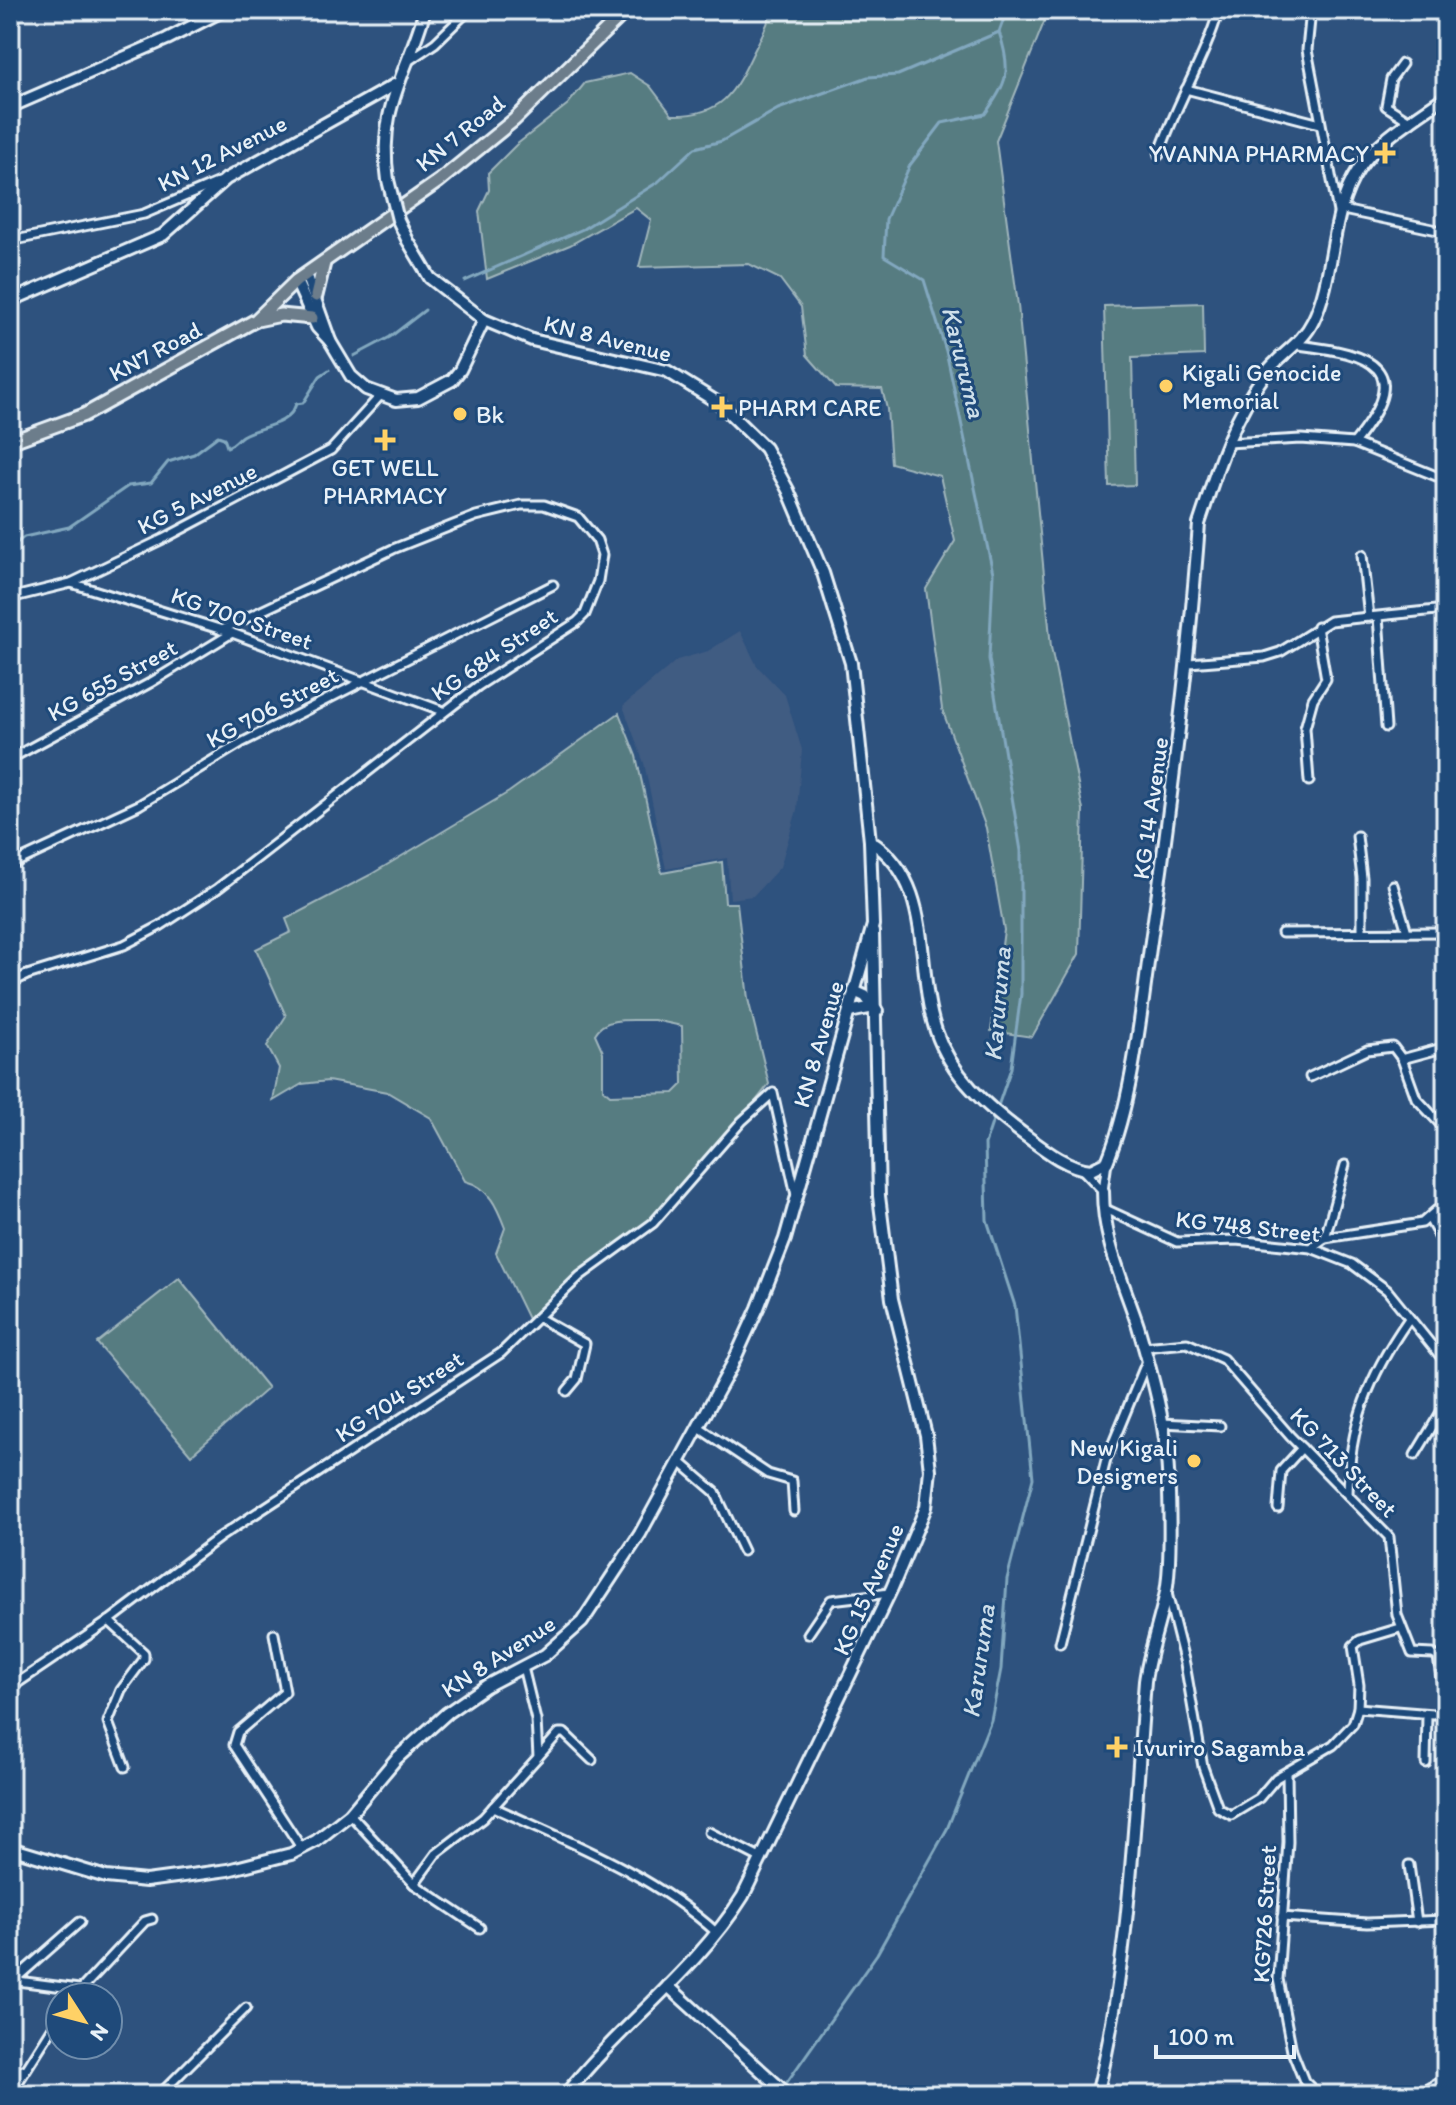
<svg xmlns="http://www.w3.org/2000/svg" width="1456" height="2105" font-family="Itim,sans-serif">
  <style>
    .built { fill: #405b82 }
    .green { fill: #577b81; stroke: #a0b6bc; stroke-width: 2; fill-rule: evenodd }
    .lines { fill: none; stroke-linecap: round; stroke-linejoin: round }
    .stream { stroke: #82a8bf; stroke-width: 3 }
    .street-casing { stroke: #e8f1f8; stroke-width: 13 }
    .secondary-casing { stroke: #e8f1f8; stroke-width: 16 }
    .primary-casing { stroke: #e8f1f8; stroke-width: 17 }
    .street { stroke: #1f4a7a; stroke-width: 7 }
    .secondary { stroke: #1f4a7a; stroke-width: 10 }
    .primary { stroke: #6c7d8b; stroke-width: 11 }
    .secondary-bridge-casing { stroke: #e8f1f8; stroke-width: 16; stroke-linecap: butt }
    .secondary-bridge { stroke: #1f4a7a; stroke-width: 10 }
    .poi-dot { fill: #ffd166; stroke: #1f4a7a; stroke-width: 3 }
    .labels { text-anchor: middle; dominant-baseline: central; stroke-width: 6; stroke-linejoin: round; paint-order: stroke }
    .street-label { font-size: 24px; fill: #e8f1f8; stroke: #1f4a7a }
    .poi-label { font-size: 24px; fill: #e8f1f8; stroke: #1f4a7a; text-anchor: start }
    .water-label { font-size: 26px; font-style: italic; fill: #cedfea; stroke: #1f4a7a }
  </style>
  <rect width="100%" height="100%" fill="#2e527e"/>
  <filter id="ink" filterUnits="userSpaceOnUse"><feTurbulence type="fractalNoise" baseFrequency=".0125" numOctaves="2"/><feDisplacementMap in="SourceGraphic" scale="16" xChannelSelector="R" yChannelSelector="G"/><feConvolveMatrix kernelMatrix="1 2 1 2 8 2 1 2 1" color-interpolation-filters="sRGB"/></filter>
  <g filter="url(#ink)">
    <path class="built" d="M740,631L757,666L785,695L802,750L797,810L780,867L753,896L730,899L727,858L666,869L644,763L623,706L677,660L708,651Z"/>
    <g class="green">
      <path d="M772,10H1049L996,141L1018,305L1051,647L1083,810L1079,954L1032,1037L991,1031L1004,930L986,828L942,709L926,589L955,541L940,476L891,463L887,409L882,389L836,388L807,355L801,307L780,279L749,264L639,267L651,220L636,208L570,245L487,279L479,211L489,190L488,173L516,145L568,104L585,83L630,73L650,86L672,115C723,116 734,93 754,51C761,37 768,25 772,10Z"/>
      <path d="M1203,303L1204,355L1132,358L1135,485L1109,486L1104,306Z"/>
      <path d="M619,713L636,756L662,873L722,862L725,903H737L748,999L769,1084L666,1216L594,1271L575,1277L530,1323L496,1253L505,1228C497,1207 489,1187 465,1181L431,1118L387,1092L328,1081L302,1084L273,1101L279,1068L267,1046L286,1016L256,949L291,932L286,919L370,875L509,792ZM654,1020L682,1026L683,1084L674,1093L610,1095L603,1089V1052L595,1034C605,1015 635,1021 654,1020Z"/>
      <path d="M179,1278L268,1388L191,1455L97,1343Z"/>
    </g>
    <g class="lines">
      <g class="stream">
        <path d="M465,281L583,229L658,182L695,148L722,141L778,109L868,77L898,75L999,32L1007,10"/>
        <path d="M354,356L390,337L425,310"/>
        <path d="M10,548L24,537L69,527L128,486L151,483L168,462L194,454L218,436L224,438L227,447C235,444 235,441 242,436C258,426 289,427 296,404L303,403L320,376L329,370"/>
        <path d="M997,1109L1011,1068L1021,994V851L989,659L993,573L946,351L924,280L884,256L886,219L910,165L942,123L985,114C1008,81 1012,71 999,32"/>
        <path d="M785,2085L877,1954L947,1829L991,1720L1001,1669L1007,1579L1033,1478L1015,1306L987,1220L985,1144L994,1117"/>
      </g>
      <defs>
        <g id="street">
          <path d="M1311,10L1307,50L1338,212"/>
          <path d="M408,61L435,43L469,10"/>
          <path d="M1402,64L1391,79L1386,106L1411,122"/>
          <path d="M1186,89L1320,124"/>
          <path d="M1159,155C1175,105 1204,61 1219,10"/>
          <path d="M1343,210L1442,231"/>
          <path d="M10,241L144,214L219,182"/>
          <path d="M1298,345C1374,354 1415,368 1354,443"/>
          <path d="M1227,443L1301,439L1354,443L1446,480"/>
          <path d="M1362,555L1369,617"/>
          <path d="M71,583L232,633L443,711"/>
          <path d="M10,598L71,583L163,539L331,450L380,396"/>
          <path d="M1378,617L1386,727"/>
          <path d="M1189,663L1264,657L1280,652L1330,621L1446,609"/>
          <path d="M10,759L150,683L232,633"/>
          <path d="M1309,781L1305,728L1313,699L1326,679L1317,627"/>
          <path d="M1357,836L1362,878V931"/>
          <path d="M10,865L139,805L241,743L553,585"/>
          <path d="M1393,885L1407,932"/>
          <path d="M1282,933L1446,932"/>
          <path d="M10,983L27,975L124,945L160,926L217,889L478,686L577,622L585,614L598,581L602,555L597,540L578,517L544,505H521L476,516L393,549L221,630"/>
          <path d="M1402,1059L1416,1098L1446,1130"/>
          <path d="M1310,1077L1367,1050L1393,1047L1402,1059L1446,1047"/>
          <path d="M1083,1170L1103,1191"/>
          <path d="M1103,1191L1107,1162"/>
          <path d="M1103,1208L1177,1242L1236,1240L1311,1248L1352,1264L1387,1290L1446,1363"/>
          <path d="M1430,1220L1446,1249"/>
          <path d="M1325,1238L1345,1165"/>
          <path d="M1311,1248L1325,1238L1422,1223L1446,1202"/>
          <path d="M539,1318L585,1344L577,1379L567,1391"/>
          <path d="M1143,1347L1187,1343L1223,1359L1290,1436L1389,1537L1397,1615L1412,1653L1433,1654L1438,1657L1446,1715"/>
          <path d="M1162,1423L1220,1426"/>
          <path d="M699,1428L768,1474L792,1481L794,1511"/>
          <path d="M1415,1455L1446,1404"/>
          <path d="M680,1462L715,1492L743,1551"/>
          <path d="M1348,1495C1349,1425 1369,1376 1408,1320"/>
          <path d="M1278,1508L1281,1471L1302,1448"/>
          <path d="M1167,1593L1185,1664L1203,1767L1218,1808L1231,1815L1259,1798L1276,1778L1333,1745L1353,1724L1358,1708L1359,1685L1353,1646L1360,1640L1400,1628"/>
          <path d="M109,1621L144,1653V1659L121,1690L108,1722L125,1767"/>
          <path d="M274,1634L285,1692L238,1732L234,1745L302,1849"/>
          <path d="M808,1634L831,1600L890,1593"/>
          <path d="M1060,1643L1106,1460L1146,1363"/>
          <path d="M10,1688L109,1621L220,1537L501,1353L580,1276L653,1223L742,1121L773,1093L796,1195"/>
          <path d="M1358,1708L1446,1715"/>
          <path d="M538,1757L559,1733H564L592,1760"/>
          <path d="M1426,1763L1427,1715"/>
          <path d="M1287,1772L1288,1842L1278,1979L1292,2051L1304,2081L1318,2095"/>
          <path d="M493,1807C572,1843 652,1874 717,1933"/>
          <path d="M350,1814L414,1884L480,1928"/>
          <path d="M709,1832L762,1859"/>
          <path d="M1409,1865L1417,1922"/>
          <path d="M414,1884L436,1854L483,1818L538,1757L536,1720L523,1667"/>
          <path d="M1282,1917L1367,1923L1446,1920"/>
          <path d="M10,1980L79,1989"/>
          <path d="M13,1981L80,1922"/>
          <path d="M74,1997L145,1921L152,1919"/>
          <path d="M10,2075L23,2070"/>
          <path d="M10,2095L60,2016"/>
          <path d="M159,2095L246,2008"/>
          <path d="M1419,2095L1446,2078"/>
        </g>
        <g id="secondary">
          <path d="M10,107L167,39L224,10"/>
          <path d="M388,180C377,108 407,75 425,10"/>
          <path d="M306,274L330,341"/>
          <path d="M296,281L317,327L330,341L351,376L366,389L396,400L418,398L452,380L460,370L484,320"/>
          <path d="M10,301L163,235L226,179L396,84"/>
          <path d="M870,841C936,882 914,968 936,1031C951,1075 986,1106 1022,1133C1041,1147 1066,1168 1091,1170L1107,1162C1133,1099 1141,1010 1151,941C1171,802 1189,664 1199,524L1205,506C1219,461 1236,413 1265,374C1280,354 1302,344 1313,321C1336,274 1329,214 1358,170C1378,139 1417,117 1446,96"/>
          <path d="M854,991L865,996L877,1011"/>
          <path d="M849,1012L874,1007"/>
          <path d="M10,1848L106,1877L146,1881L228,1870L291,1854L316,1841L350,1814L396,1759L447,1713L486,1686L545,1655L582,1622L640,1534L732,1365L758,1308L785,1239L873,925L870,841L851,663L823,573L788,490L765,448L720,404L667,371L532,340L484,320L430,278L408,241"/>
          <path d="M668,1986L788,2095"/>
          <path d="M565,2095C620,2025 696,1971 743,1896L892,1588L926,1507L930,1470L926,1435L892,1299L879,1196L873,932"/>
          <path d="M1097,2095C1130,1959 1134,1820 1145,1681C1149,1651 1160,1622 1166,1592C1172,1559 1170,1468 1164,1433C1159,1398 1148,1360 1138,1326C1123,1281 1103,1240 1103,1191"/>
        </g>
        <g id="primary">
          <path d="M316,296L324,263"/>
          <path d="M257,320L281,315L312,318"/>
          <path d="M10,442L84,415L256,320L296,281L439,181L514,120L627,10"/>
        </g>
      </defs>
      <use href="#street" class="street-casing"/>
      <use href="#secondary" class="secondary-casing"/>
      <use href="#primary" class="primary-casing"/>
      <use href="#street" class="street"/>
      <use href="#secondary" class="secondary"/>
      <use href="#primary" class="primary"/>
      <defs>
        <path id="secondary-bridge" d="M388,180L398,220L408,241"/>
      </defs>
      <use href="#secondary-bridge" class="secondary-bridge-casing"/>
      <use href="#secondary-bridge" class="secondary-bridge"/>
    </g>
  </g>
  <g class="poi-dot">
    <path d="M1381 141h8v8h8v8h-8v8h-8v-8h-8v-8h8z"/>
    <circle cx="1166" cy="386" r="8"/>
    <path d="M718 395h8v8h8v8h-8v8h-8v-8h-8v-8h8z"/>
    <circle cx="460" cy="414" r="8"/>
    <path d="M381 428h8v8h8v8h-8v8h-8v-8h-8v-8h8z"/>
    <circle cx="1194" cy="1461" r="8"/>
    <path d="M1113 1735h8v8h8v8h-8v8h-8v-8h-8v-8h8z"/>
  </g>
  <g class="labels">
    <g class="street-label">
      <text transform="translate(460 133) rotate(-39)">KN 7 Road</text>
      <text transform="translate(222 153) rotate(-27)">KN 12 Avenue</text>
      <text transform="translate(608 338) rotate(14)">KN 8 Avenue</text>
      <text transform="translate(155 351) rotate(-28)">KN7 Road</text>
      <text transform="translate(197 498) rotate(-27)">KG 5 Avenue</text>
      <text transform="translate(242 618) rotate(19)">KG 700 Street</text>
      <text transform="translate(494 654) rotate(-34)">KG 684 Street</text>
      <text transform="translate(112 680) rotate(-29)">KG 655 Street</text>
      <text transform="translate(272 707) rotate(-28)">KG 706 Street</text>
      <text transform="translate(1150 808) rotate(-82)">KG 14 Avenue</text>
      <text transform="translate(818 1044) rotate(-74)">KN 8 Avenue</text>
      <text transform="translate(1248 1226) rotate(6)">KG 748 Street</text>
      <text transform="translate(399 1396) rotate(-33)">KG 704 Street</text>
      <text transform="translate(1344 1462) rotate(46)">KG 713 Street</text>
      <text transform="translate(868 1589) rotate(-66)">KG 15 Avenue</text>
      <text transform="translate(498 1656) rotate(-33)">KN 8 Avenue</text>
      <text transform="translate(1264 1914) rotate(-87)">KG726 Street</text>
    </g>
    <g class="poi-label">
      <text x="1369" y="153" text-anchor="end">YVANNA PHARMACY</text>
      <text x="1182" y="372">Kigali Genocide<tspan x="1182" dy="28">Memorial</tspan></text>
      <text x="738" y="407">PHARM CARE</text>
      <text x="476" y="414">Bk</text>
      <text x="385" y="467" text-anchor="middle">GET WELL<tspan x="385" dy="28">PHARMACY</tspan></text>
      <text x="1178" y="1447" text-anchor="end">New Kigali<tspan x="1178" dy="28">Designers</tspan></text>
      <text x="1135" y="1747">Ivuriro Sagamba</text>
    </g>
    <g class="water-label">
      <text transform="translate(964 362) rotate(76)">Karuruma</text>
      <text transform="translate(997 1004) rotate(-85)">Karuruma</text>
      <text transform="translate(978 1661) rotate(-82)">Karuruma</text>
    </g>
  </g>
  <rect width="1456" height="2105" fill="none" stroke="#1f4a7a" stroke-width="40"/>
  <rect x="20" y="20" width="1416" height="2065" fill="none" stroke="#e8f1f8" stroke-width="3" filter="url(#ink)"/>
  <g transform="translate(84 2021) rotate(126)"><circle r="38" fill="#1f4a7a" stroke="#6f8dac" stroke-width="2"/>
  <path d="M0-6L14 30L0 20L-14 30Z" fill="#ffd166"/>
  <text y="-12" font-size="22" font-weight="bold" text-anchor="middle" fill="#e8f1f8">N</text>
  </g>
  <path d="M1156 2045v12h138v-12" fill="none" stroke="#e8f1f8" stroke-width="4"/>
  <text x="1168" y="2045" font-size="24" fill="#e8f1f8" stroke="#1f4a7a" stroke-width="6" paint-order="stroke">100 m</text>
</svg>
